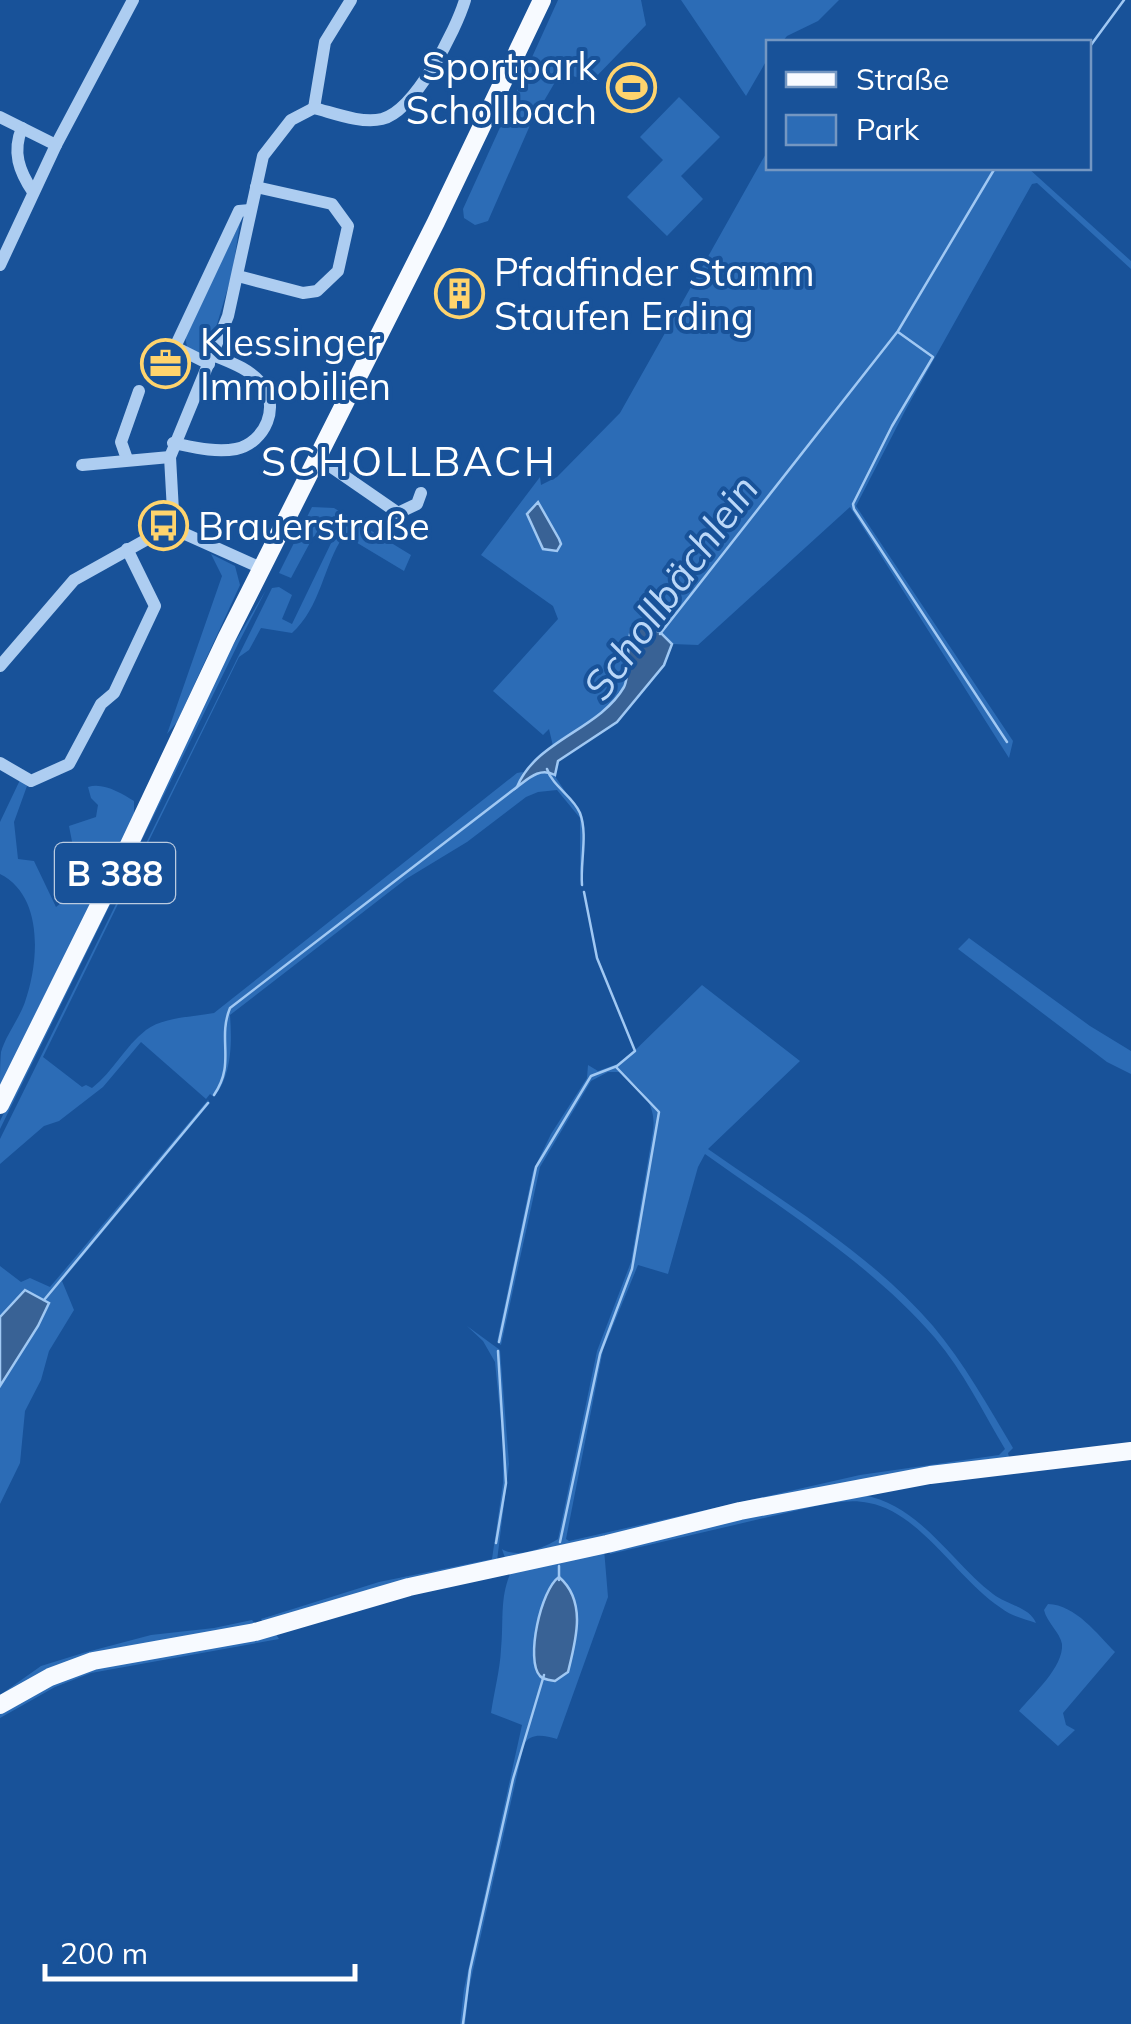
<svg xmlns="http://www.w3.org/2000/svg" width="1131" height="2024" font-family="Mulish,sans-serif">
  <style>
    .green { fill: #2c6cb6; fill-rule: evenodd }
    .water { fill: #396295; stroke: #a0c8f3; stroke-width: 2.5 }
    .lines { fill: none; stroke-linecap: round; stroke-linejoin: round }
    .stream { stroke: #a0c8f3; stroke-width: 2.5 }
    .minor { stroke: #adcdf1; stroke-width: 12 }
    .major { stroke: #f7faff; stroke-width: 18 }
    .labels { text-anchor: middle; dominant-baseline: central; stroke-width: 8; stroke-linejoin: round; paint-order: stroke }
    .shield { fill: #185299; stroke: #bacbe0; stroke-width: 2.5 }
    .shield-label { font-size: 35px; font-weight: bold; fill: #fff }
    .poi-label { font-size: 38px; fill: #fff; stroke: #185299; text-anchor: start }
    .neighbourhood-label { font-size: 40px; letter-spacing: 2.5px; fill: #fff; stroke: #185299 }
    .water-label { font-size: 40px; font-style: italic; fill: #bad7f8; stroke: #185299 }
  </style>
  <rect width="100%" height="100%" fill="#185299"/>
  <g class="green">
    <path d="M558,0H641L646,25L591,82L561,72L531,123L488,221L475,225L464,218L463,209Z"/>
    <path d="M681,0H839L818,21L787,36L782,42H768V58L746,96Z"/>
    <path d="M679,97L720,137L681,176L703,199L667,236L627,197L663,160L640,137Z"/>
    <path d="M768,150V168H1028L1131,261V269L1037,183L1032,184L905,411L856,506L1013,741L1009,758L850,507L698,645L672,644L656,632L632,629C625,645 629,659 627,676C624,705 574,730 553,746L549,729L543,735L493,691L558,619L553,606L481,555L540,477L541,485L557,477L620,413Z"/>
    <path d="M240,223L232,274L209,351L199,354L187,347L185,336Z"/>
    <path d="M312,507L334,508L411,555L404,571L344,535C323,566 321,607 292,633L261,628L249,650L239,657L43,1057L82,1087L86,1085L92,1088C113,1072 125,1046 146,1030C163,1017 193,1017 214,1013L517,773L523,772L518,785L533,774L552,772L582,816L583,885L580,871V818L557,790L538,792L526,797L467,842L406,879L230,1015C232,1043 232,1075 214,1097L210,1094L206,1099L141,1042L103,1087L59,1121L44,1126L0,1164V1139L272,588L279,587L292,595L282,619L292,624L334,537L323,531L313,537L291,578L279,573Z"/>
    <path d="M211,554L235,566L240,585L177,722L167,734L222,576Z"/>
    <path d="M266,590L239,642L0,1129V1121L229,652Z"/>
    <path d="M20,780L27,786L14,822L18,859L34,861L56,907L70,896L86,864L75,857L69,826L96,817L98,805L91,798L88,787C103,782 121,793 134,801V821L0,1092C0,1079 0,1064 1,1052C6,1035 19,1019 25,1002C39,962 44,896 0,874V822Z"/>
    <path d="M969,938L1090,1026L1131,1051V1074L1107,1062L958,949Z"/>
    <path d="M702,985L800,1061L708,1149C785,1203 871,1254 933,1326C964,1363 988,1406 1013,1448L1008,1453L1010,1461L505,1558L502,1549C516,1559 544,1548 558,1539L597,1351L631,1262L653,1131C657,1104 641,1088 619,1072H608L591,1081L540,1167L501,1345L497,1342L533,1171L551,1134L587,1078L588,1065L598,1071L623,1062ZM705,1154C785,1211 870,1263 935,1338C963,1371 983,1412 1005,1449L999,1455L860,1475L569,1541L566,1539L603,1350L638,1265L668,1274L698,1167Z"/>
    <path d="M208,1100L210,1103L62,1281L74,1310L49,1351L41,1380L25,1411L20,1463L0,1504V1386L38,1326L44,1299L25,1290L0,1317V1266L21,1282L30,1278L50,1287Z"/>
    <path d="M467,1326L500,1350L509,1464L497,1561L263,1622L261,1619L379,1582L492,1559L503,1483V1442L495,1362L483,1341Z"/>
    <path d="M863,1495C920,1505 950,1561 993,1594C1007,1605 1030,1607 1036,1623C1024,1619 1011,1616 1001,1608C958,1580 920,1512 869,1503C851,1499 833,1503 816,1506L610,1554L611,1549L789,1505Z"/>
    <path d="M604,1549L608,1597L557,1739C545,1736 532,1732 524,1744L469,1988L465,2024H460L464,1989L522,1725L491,1713C494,1692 500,1670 501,1649C504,1621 499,1596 512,1570Z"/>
    <path d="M1048,1604C1076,1605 1097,1634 1115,1652L1063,1713L1066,1725L1075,1730L1058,1746L1019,1711C1032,1695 1064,1667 1062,1644C1060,1632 1047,1623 1044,1610Z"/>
    <path d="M252,1620L256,1625L120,1649L0,1699V1695L41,1666L83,1653L151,1635L214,1628Z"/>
    <path d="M276,1634L279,1639L91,1673L55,1687L0,1718V1711L76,1672Z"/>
  </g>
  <g class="water">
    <path d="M538,502L559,539L561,544L557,551L543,549L527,514Z"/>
    <path d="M639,625L660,632L672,644L664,665L617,722L558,761L555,775C540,767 529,778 517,787C536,740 599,730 624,687C631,674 625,645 632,626Z"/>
    <path d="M25,1290L49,1303L38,1326L0,1386V1317Z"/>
    <path d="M559,1577C587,1601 576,1640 568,1672L555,1681C549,1680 544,1680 540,1676C525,1660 541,1589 559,1577Z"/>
  </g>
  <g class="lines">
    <g class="stream">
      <path d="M1088,49L1124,0"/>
      <path d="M898,332L933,357L892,426L853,504L854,509L1007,742"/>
      <path d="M660,634L898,331L995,168"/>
      <path d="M547,769C553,787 573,796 580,813C588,834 580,864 582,885"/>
      <path d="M214,1095C236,1063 217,1040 230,1008L517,787"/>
      <path d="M44,1300L208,1103"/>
      <path d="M499,1342L536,1167L591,1076L617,1066L635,1051L597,958L584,892"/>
      <path d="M560,1542L600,1354L632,1269L659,1112L616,1067"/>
      <path d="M496,1543L506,1483L498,1351"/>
      <path d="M559,1580V1566"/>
      <path d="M463,2024L470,1970L513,1779L544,1675"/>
    </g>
    <g class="minor">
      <path d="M314,108L325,42L351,0"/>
      <path d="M0,117L56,145"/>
      <path d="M22,128C12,152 19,171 33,192"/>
      <path d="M0,265L56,145L133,0"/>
      <path d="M238,276L303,293L317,291L338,271L348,226L332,204L256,187"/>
      <path d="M209,364L175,347L239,211L250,210"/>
      <path d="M173,443C193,447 215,453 236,449C265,443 282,405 260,382C248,368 229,362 213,355"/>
      <path d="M317,457L398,513L417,504L421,493"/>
      <path d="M127,459L121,442L139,391"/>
      <path d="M82,465L170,457"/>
      <path d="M174,529L170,457L228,316L263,156L291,120L314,108C334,113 361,124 382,119C415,111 456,30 465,0"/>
      <path d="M0,666L74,580L160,532L174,529L261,568"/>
      <path d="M0,763L31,781L69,764L101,704L114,693L155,606L127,549"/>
    </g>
    <g class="major">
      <path d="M0,1105L127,849L226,639L436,222L542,0"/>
      <path d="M0,1705L50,1677L93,1661L255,1632L409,1587L607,1544L740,1511L930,1475L1131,1451"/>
    </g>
  </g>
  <defs>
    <symbol id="stadium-ring" viewBox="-11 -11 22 22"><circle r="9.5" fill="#185299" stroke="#ffd46d" stroke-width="1.5"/><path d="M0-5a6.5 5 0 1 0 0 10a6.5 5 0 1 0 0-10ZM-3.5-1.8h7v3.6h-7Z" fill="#ffd46d"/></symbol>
    <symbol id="building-ring" viewBox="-11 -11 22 22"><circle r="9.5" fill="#185299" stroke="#ffd46d" stroke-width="1.5"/><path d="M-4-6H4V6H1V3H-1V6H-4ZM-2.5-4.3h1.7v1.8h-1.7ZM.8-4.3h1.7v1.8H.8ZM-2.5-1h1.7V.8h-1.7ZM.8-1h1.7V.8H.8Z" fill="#ffd46d"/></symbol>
    <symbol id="office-ring" viewBox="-11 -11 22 22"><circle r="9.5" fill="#185299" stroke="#ffd46d" stroke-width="1.5"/><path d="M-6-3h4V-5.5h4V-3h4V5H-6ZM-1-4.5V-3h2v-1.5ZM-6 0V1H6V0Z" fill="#ffd46d"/></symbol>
    <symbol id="bus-ring" viewBox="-11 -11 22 22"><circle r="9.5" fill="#185299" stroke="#ffd46d" stroke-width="1.5"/><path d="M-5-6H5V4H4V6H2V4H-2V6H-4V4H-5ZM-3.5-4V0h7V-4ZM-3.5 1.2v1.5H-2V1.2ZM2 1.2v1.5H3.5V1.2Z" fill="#ffd46d"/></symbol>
  </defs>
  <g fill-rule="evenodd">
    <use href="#stadium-ring" x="604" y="60" width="55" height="55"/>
    <use href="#building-ring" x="432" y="266" width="55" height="55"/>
    <use href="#office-ring" x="138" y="336" width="55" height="55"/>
    <use href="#bus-ring" x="136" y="498" width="55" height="55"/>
  </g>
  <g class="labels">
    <rect class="shield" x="55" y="843" width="120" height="60" rx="8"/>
    <g class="shield-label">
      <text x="115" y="873">B 388</text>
    </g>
    <g class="poi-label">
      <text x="597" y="66" text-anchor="end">Sportpark<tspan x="597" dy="44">Schollbach</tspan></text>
      <text x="494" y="272">Pfadfinder Stamm<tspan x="494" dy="44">Staufen Erding</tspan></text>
      <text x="200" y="342">Klessinger<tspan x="200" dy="44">Immobilien</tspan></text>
      <text x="198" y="526">Brauerstraße</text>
    </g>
    <g class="neighbourhood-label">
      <text x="409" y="461">SCHOLLBACH</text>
    </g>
    <g class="water-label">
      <text transform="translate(670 587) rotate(-54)">Schollbächlein</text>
    </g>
  </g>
  <rect x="766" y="40" width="325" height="130" fill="#185299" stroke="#7497c2" stroke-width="2.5"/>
  <rect x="786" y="72" width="50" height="15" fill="#f7faff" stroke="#7497c2" stroke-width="2.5"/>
  <text x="856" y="90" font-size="30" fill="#ffffff">Straße</text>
  <rect x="786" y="115" width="50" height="30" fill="#2c6cb6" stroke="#7497c2" stroke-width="2.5"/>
  <text x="856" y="140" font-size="30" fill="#ffffff">Park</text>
  <path d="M45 1964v15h310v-15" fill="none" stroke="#ffffff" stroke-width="5"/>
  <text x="60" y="1964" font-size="30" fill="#ffffff" stroke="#185299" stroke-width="8" paint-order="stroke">200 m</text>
</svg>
